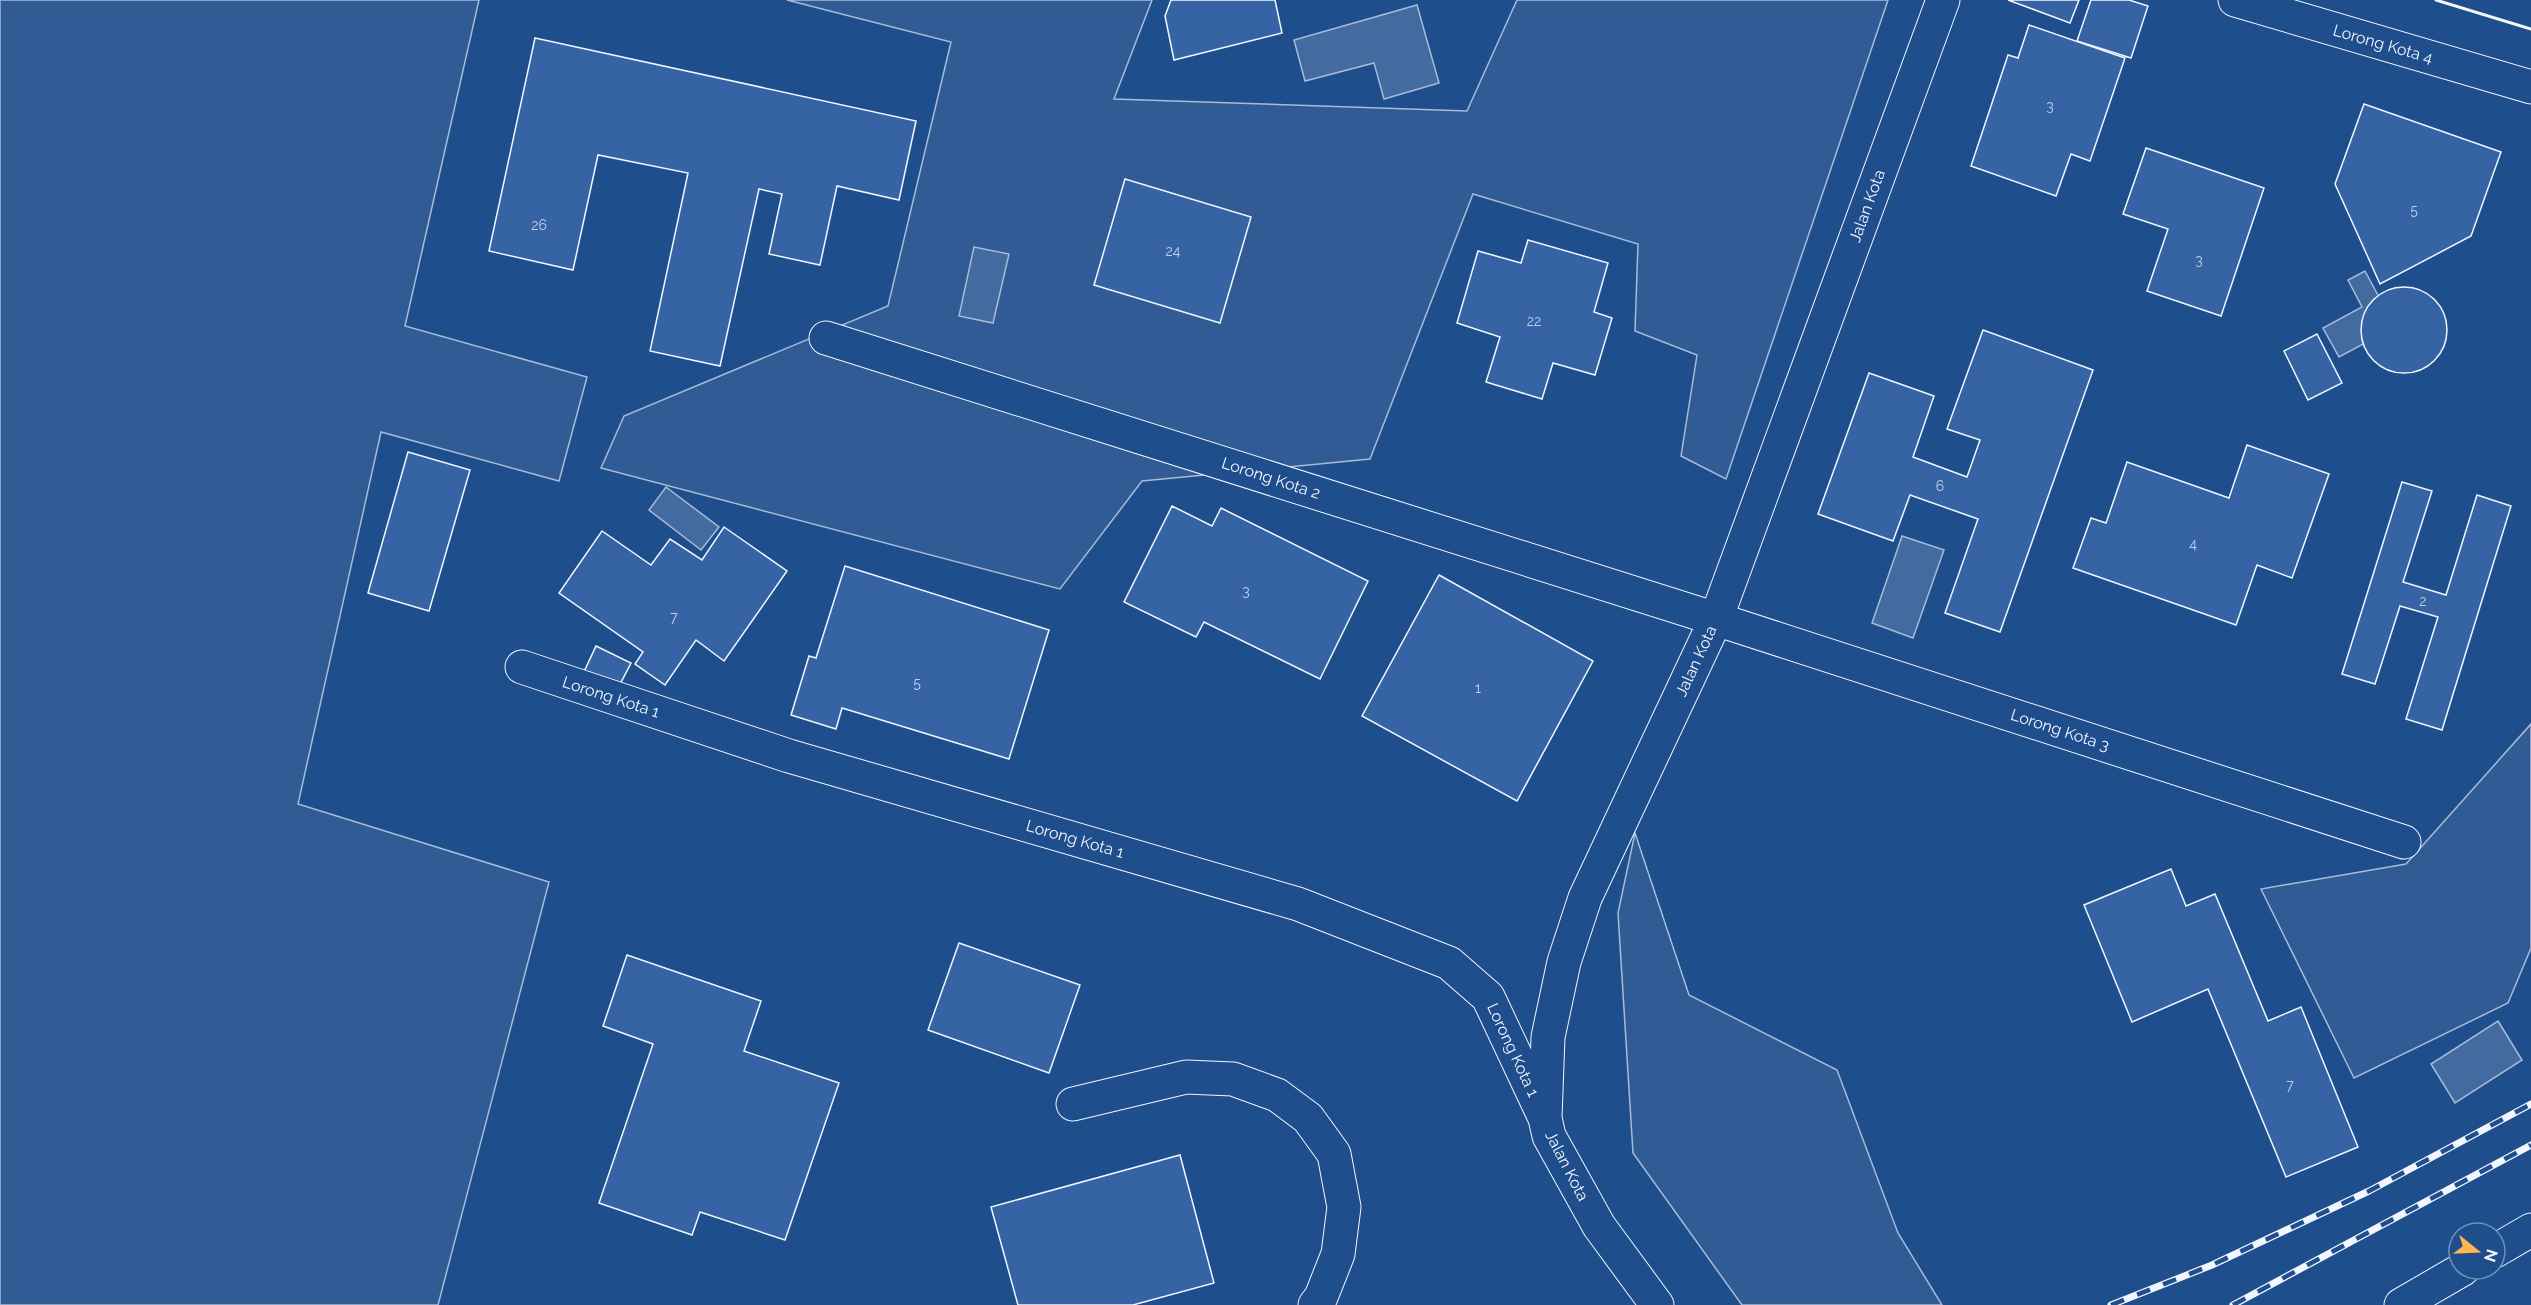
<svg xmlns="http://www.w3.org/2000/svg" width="2531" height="1305" font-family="Raleway,sans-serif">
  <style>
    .built { fill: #305b95; stroke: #a8bbd7; stroke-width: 1.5 }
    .water { fill: #446ba0; stroke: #a8bbd7; stroke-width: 1.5 }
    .building { fill: #3563a3; stroke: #f2f6ff; stroke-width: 1.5 }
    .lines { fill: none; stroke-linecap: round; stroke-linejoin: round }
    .minor-casing { stroke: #f2f6ff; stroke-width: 35 }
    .major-casing { stroke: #f2f6ff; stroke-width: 35 }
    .minor { stroke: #1f4e8c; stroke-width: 33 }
    .major { stroke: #1f4e8c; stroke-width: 33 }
    .rail-casing { stroke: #f2f6ff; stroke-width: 7 }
    .rail { stroke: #1f4e8c; stroke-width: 4.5; stroke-dasharray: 14; stroke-linecap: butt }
    .wall { stroke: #f2f6ff; stroke-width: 3 }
    .labels { text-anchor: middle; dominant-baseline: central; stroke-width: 4.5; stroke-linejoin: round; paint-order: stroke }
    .number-label { font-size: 14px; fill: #c3d1e8 }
    .street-label { font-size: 16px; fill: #f2f6ff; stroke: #1f4e8c }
  </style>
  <rect width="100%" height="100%" fill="#1f4e8c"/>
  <g class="built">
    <path d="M0,0H479L405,326L587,377L559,481L381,432L298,804L549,882L438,1305H0Z"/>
    <path d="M787,0H1152L1114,99L1467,111L1517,0H1888L1726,479L1681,456L1697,355L1635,331L1638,244L1473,194L1370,459L1142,481L1060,589L601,468L624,416L888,306L951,42Z"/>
    <path d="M2531,724V948L2508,1003L2354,1078L2261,889L2406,864Z"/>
    <path d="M1635,833L1689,995L1837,1070L1898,1233L1942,1305H1742L1633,1153L1618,913Z"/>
  </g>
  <g class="water">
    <path d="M1417,5L1439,83L1384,99L1374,63L1305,81L1294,40Z"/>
    <path d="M974,247L1009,254L993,323L959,316Z"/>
    <path d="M2365,271L2395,327L2339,357L2323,328L2362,307L2348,280Z"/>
    <path d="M666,487L719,527L701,550L649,510Z"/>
    <path d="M1902,536L1944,550L1913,638L1872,623Z"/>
    <path d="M2498,1021L2522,1060L2455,1103L2431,1064Z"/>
  </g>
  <g class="building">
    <path d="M1171,0H1275L1282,33L1174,60L1165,16Z"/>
    <path d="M2008,0H2079L2070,23Z"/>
    <path d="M2091,0H2129L2148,6L2131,58L2077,41Z"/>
    <path d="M2029,25L2125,58L2090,161L2071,154L2056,196L1971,166L2008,55L2018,58Z"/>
    <path d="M535,38L916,121L899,200L837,186L820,265L769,254L782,194L759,189L720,366L650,351L688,173L598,155L573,270L489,251Z"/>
    <path d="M2364,104L2501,152L2471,236L2380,284L2335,184Z"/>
    <path d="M2146,148L2264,188L2221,316L2147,291L2168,229L2123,214Z"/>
    <path d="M1125,179L1251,217L1220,323L1094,285Z"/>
    <path d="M1528,240L1608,263L1594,312L1612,318L1595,375L1553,363L1542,399L1486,382L1500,337L1457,323L1478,251L1521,263Z"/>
    <circle cx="2404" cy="330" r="43"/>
    <path d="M1983,330L2093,370L2000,632L1945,613L1978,519L1910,495L1893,541L1818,514L1869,373L1934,396L1913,457L1967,477L1980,440L1947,429Z"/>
    <path d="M2317,334L2342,383L2308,400L2284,351Z"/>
    <path d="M2247,445L2329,474L2292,578L2257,565L2236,625L2073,568L2091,518L2106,523L2127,462L2229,498Z"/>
    <path d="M408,452L470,470L429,611L368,593Z"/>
    <path d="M2402,482L2432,491L2403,582L2446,595L2477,495L2511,506L2442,730L2406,719L2438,617L2400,606L2375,684L2342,674Z"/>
    <path d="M1172,506L1212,526L1221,508L1368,581L1320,679L1204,622L1196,637L1124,602Z"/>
    <path d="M724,527L787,571L724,661L696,640L665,685L635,664L643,652L559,593L602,531L651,565L670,539L702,560Z"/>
    <path d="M845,566L1049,630L1009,759L842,708L836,729L791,715L809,656L816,658Z"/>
    <path d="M1439,575L1593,661L1517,801L1362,716Z"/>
    <path d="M596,646L631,663L617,690L583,674Z"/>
    <path d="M2171,869L2186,906L2215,894L2268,1021L2301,1007L2358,1147L2286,1177L2208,989L2132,1022L2084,905Z"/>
    <path d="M959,943L1080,985L1049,1073L928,1030Z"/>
    <path d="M627,955L761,1001L744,1051L839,1083L785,1240L700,1212L692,1235L599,1203L653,1044L603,1026Z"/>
    <path d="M1180,1155L1214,1283L1133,1305H1018L991,1207Z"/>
  </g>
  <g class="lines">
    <defs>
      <g id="minor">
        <path d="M2235,0L2531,87"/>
        <path d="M826,338L1716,619L2404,842"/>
        <path d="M522,667L789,756L1298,904L1449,963L1488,997L1543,1114"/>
        <path d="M1073,1104L1186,1077L1233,1079L1277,1095L1308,1118L1334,1154L1344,1207L1338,1254L1321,1297L1315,1305"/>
        <path d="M1657,1305L1599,1226L1549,1136L1545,1118L1548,1037L1564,962L1585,898L1716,619L1943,0"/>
      </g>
      <g id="major">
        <path d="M2495,1251L2531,1230"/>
        <path d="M2401,1305L2463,1269"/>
      </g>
    </defs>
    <use href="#minor" class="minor-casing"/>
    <use href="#major" class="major-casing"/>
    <use href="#minor" class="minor"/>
    <use href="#major" class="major"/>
    <defs>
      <g id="rail">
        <path d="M2111,1305L2212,1265L2369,1191L2531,1104"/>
        <path d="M2233,1305L2531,1145"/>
      </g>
    </defs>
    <use href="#rail" class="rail-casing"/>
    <use href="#rail" class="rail"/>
    <path class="wall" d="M2436,0L2531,29"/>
  </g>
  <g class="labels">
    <g class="number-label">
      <text x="2050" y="106">3</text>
      <text x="2414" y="210">5</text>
      <text x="539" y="225">26</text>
      <text x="1173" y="251">24</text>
      <text x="2199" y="260">3</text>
      <text x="1534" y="321">22</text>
      <text x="1940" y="486">6</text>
      <text x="2193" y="544">4</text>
      <text x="1246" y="591">3</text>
      <text x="2423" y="601">2</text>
      <text x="674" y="617">7</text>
      <text x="917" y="683">5</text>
      <text x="1478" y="688">1</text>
      <text x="2290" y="1085">7</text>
    </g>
    <g class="street-label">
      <text transform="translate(2383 44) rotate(16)">Lorong Kota 4</text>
      <text transform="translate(1867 206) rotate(-70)">Jalan Kota</text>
      <text transform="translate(1271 478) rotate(18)">Lorong Kota 2</text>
      <text transform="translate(1696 661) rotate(-65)">Jalan Kota</text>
      <text transform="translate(611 697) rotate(18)">Lorong Kota 1</text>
      <text transform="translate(2060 730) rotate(18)">Lorong Kota 3</text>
      <text transform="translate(1075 839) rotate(16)">Lorong Kota 1</text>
      <text transform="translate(1513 1050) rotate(65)">Lorong Kota 1</text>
      <text transform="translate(1567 1166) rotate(63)">Jalan Kota</text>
    </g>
  </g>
  <g transform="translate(2477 1251) rotate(108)"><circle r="28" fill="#1f4e8c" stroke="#7391ba" stroke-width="1.5"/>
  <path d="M0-4.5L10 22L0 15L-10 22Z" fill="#ffb74d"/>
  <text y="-9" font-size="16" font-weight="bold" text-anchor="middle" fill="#f2f6ff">N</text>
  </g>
</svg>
